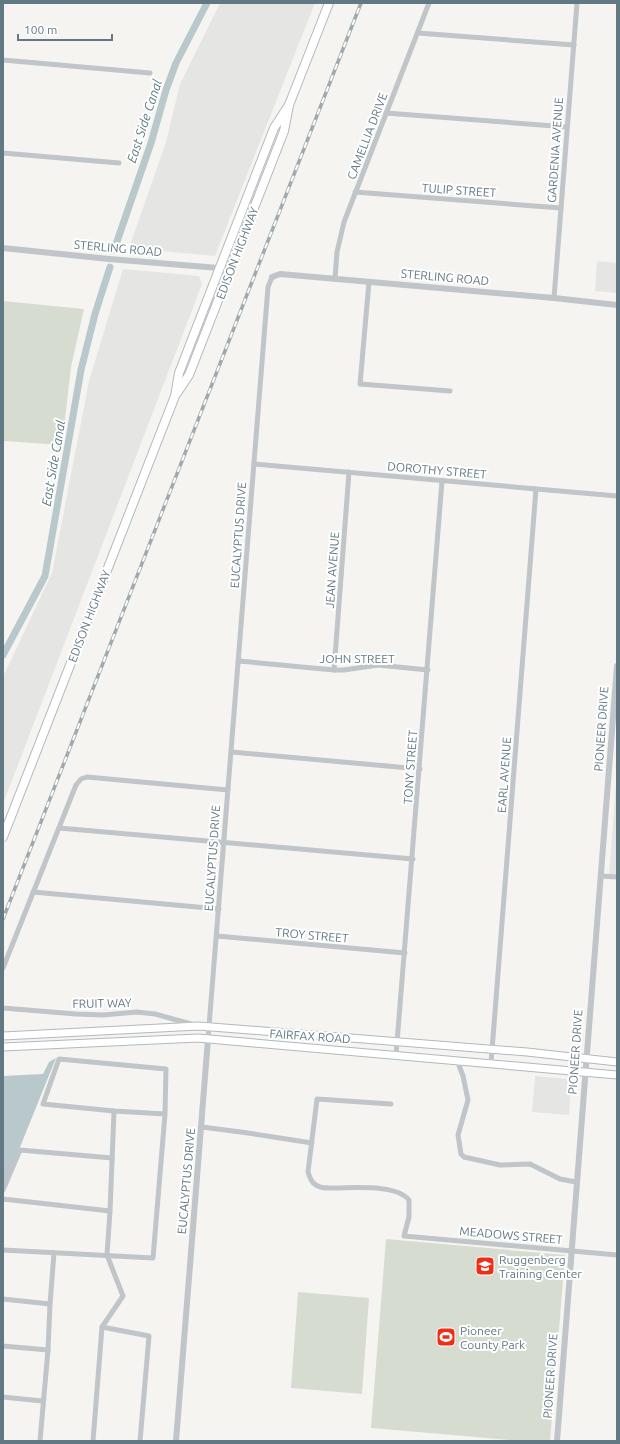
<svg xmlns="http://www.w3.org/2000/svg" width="620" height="1444" font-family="Ubuntu,sans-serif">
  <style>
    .built { fill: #e5e6e4 }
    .green { fill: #d7dcd1 }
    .water { fill: #b8c8cb }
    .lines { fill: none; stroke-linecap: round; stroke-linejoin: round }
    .canal { stroke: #b8c8cb; stroke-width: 7 }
    .secondary-casing { stroke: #b2b9bc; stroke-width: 9 }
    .primary-casing { stroke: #b3b9bc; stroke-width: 10 }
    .minor { stroke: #bfc5c8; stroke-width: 5 }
    .tertiary { stroke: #bfc5c8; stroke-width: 6 }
    .secondary { stroke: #fff; stroke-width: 7 }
    .primary { stroke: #fff; stroke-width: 8 }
    .rail-casing { stroke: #a0a9ad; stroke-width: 3.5 }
    .rail { stroke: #fff; stroke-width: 2; stroke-dasharray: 6; stroke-linecap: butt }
    .labels { text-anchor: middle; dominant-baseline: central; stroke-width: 4; stroke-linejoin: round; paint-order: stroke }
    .street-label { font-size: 12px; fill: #627984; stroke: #fff }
    .poi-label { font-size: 12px; fill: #627984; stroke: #fff; text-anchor: start }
    .water-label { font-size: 13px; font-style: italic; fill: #5d7c81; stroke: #fff }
  </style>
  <rect width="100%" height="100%" fill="#f5f4f0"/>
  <g class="built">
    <path d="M220,3H315L215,256L129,248L166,142L180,84Z"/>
    <path d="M597,261L617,263V293L595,291Z"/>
    <path d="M123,269L199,276L202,284L3,804V677L52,573L89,381Z"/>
    <path d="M617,770V877L609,876Z"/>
    <path d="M535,1076L566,1079L570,1081L571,1085L569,1115L532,1112Z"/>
  </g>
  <g class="green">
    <path d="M3,301L84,309L71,367L62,445L3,441Z"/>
    <path d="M386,1239L565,1255L550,1441H522L371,1428Z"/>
    <path d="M298,1292L369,1298L362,1394L291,1388Z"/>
  </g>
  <path class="water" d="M56,1058L3,1189V1076L43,1074L49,1062Z"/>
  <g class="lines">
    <g class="canal">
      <path d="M114,250L151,143L166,90L176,63L207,3"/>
      <path d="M3,655L45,576L81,370L95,314L110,267"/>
    </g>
    <defs>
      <g id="secondary">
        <path d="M3,1036L199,1026L527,1052L617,1062"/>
        <path d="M3,1047L198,1038L617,1075"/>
      </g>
      <g id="primary">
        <path d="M177,393L189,375L284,131L289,105L329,3"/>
        <path d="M3,837L175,396L179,373L274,128L289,105"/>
      </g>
    </defs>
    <use href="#secondary" class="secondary-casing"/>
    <use href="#primary" class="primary-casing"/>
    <g class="minor">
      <path d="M418,33L574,45"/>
      <path d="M3,60L150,73"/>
      <path d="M386,113L567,127"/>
      <path d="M3,153L119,163"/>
      <path d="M355,192L561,208"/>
      <path d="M335,279L337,252L344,222L429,3"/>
      <path d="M369,282L360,384L450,391"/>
      <path d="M554,298L577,3"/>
      <path d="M254,464L617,496"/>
      <path d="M239,661L334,670H344L378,665L428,670"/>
      <path d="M334,670L349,472"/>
      <path d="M232,752L420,769"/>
      <path d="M59,828L413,859"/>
      <path d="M601,876L617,877"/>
      <path d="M33,892L219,909"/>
      <path d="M217,936L405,953"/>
      <path d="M3,968L76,785L81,779L87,777L228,790"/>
      <path d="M3,1008L76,1014L103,1015L137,1012L155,1014L195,1025"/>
      <path d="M208,1039L268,287L272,277"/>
      <path d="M396,1055L442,481"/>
      <path d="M457,1060L463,1076L468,1100L458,1135L461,1154L464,1157L500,1165L530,1164L560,1179L576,1182"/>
      <path d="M491,1063L536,489"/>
      <path d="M391,1104L317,1099L308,1172C310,1178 311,1182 316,1185C321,1189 329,1188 334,1188C355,1188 396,1184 409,1200V1217L404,1236L617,1255"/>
      <path d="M202,1127L248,1133L312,1143"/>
      <path d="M3,1190L20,1150L112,1158"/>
      <path d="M3,1199L110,1211"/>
      <path d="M3,1250L153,1258L165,1114L166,1069L59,1059L43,1104L114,1111L165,1114"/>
      <path d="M3,1299L50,1304"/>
      <path d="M102,1327L149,1336L140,1441"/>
      <path d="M3,1346L48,1350"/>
      <path d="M3,1397L42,1401"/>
      <path d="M40,1441L48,1350L50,1304L54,1253"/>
      <path d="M93,1441L102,1327L123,1296L107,1255L110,1211L114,1111"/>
    </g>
    <g class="tertiary">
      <path d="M3,248L109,259L231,269"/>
      <path d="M272,277L280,274L554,298L617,305"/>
      <path d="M176,1441L208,1039"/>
      <path d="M557,1441L617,666"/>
    </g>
    <use href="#secondary" class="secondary"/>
    <use href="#primary" class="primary"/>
    <defs>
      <path id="rail" d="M3,919L361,3"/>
    </defs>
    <use href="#rail" class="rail-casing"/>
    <use href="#rail" class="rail"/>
  </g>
  <defs>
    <symbol id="school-square" viewBox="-11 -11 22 22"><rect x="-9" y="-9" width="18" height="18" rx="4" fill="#ee2e17" stroke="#fff"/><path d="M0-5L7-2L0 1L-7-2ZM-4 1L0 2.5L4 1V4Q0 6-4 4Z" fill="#fff"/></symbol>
    <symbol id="stadium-square" viewBox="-11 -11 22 22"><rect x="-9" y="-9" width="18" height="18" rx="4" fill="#ee2e17" stroke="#fff"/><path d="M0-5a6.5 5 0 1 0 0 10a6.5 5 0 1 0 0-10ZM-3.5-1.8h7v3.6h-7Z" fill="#fff"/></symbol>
  </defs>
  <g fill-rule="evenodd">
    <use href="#school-square" x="474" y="1255" width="22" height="22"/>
    <use href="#stadium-square" x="435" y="1326" width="22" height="22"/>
  </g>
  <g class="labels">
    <g class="street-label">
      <text transform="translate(367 136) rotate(-69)">CAMELLIA DRIVE</text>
      <text transform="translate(555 150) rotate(-86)">GARDENIA AVENUE</text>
      <text transform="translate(459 190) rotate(4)">TULIP STREET</text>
      <text transform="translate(118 248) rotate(5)">STERLING ROAD</text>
      <text transform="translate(237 253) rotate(-69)">EDISON HIGHWAY</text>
      <text transform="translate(445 277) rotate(5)">STERLING ROAD</text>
      <text transform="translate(437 470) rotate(5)">DOROTHY STREET</text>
      <text transform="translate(238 535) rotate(-86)">EUCALYPTUS DRIVE</text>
      <text transform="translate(332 570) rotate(-86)">JEAN AVENUE</text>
      <text transform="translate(89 616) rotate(-69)">EDISON HIGHWAY</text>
      <text x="357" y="658">JOHN STREET</text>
      <text transform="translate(601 729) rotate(-86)">PIONEER DRIVE</text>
      <text transform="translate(410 767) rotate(-86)">TONY STREET</text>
      <text transform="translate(504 775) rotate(-86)">EARL AVENUE</text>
      <text transform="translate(212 858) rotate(-86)">EUCALYPTUS DRIVE</text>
      <text transform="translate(312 935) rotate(5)">TROY STREET</text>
      <text transform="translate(102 1003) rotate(-1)">FRUIT WAY</text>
      <text transform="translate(310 1036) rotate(4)">FAIRFAX ROAD</text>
      <text transform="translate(575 1052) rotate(-86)">PIONEER DRIVE</text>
      <text transform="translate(186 1181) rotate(-85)">EUCALYPTUS DRIVE</text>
      <text transform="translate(511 1235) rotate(5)">MEADOWS STREET</text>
      <text transform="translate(550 1376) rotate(-86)">PIONEER DRIVE</text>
    </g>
    <g class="poi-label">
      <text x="499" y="1259">Ruggenberg<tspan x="499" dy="14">Training Center</tspan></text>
      <text x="460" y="1330">Pioneer<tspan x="460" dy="14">County Park</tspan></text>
    </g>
    <g class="water-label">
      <text transform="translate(144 121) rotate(-72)">East Side Canal</text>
      <text transform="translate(53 463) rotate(-80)">East Side Canal</text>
    </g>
  </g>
  <rect width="620" height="1444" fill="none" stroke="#627984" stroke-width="8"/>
  <path d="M18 34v6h94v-6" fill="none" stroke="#627984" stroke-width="2"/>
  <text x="24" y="34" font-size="12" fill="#627984" stroke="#ffffff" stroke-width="3" paint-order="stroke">100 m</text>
</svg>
